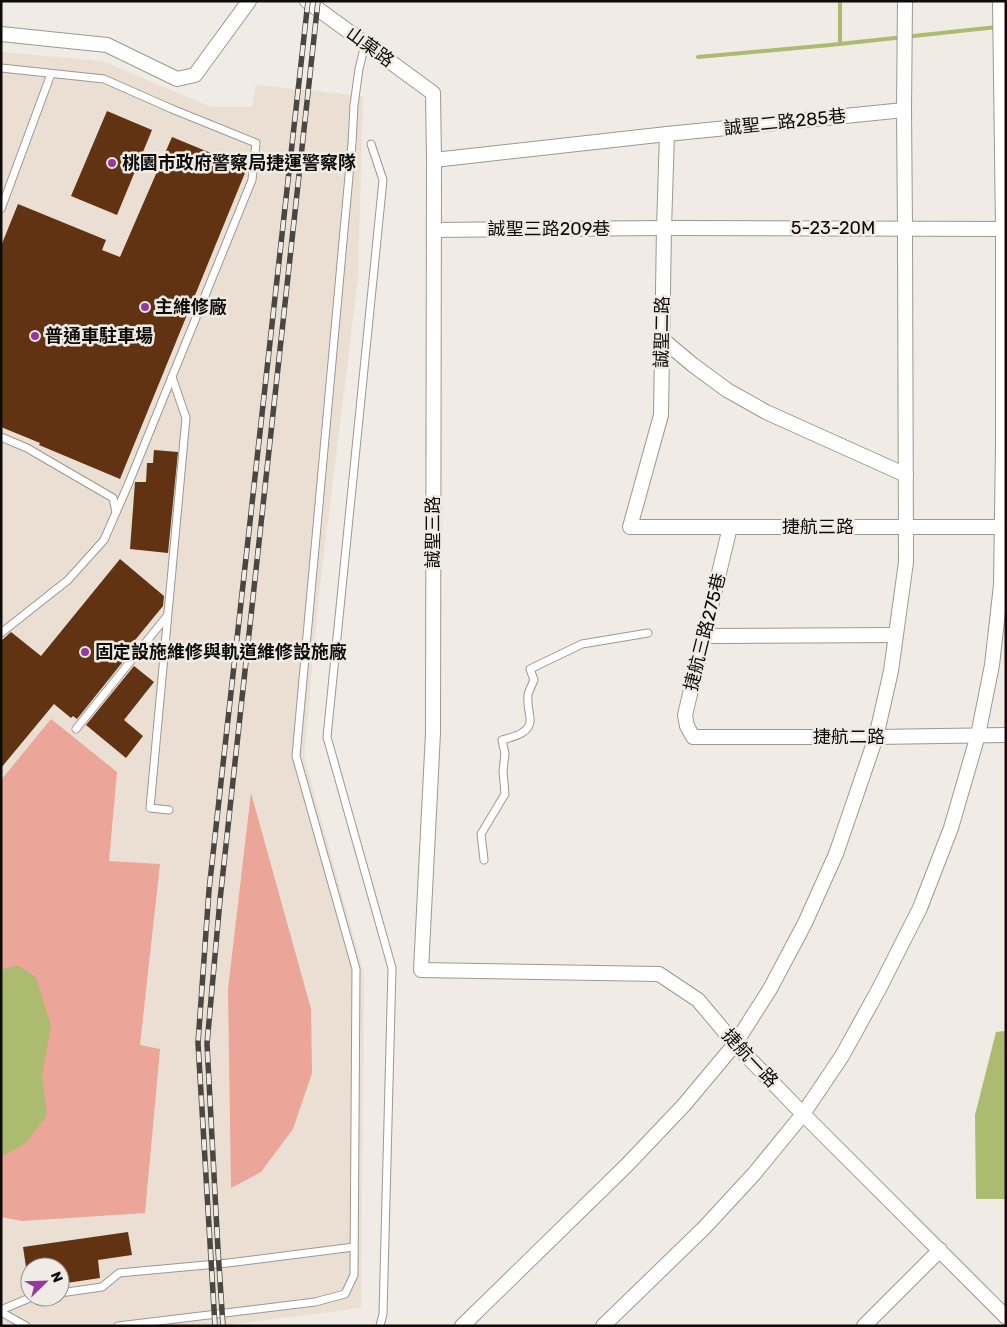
<svg xmlns="http://www.w3.org/2000/svg" width="1007" height="1327" font-family="Rubik,'Noto Sans TC',sans-serif">
  <style>
    .built { fill: #eadfd2; fill-rule: evenodd }
    .green { fill: #eba599 }
    .water { fill: #adbb70 }
    .lines { fill: none; stroke-linecap: round; stroke-linejoin: round }
    .stream { stroke: #adbb70; stroke-width: 4 }
    .building { fill: #613312 }
    .service-casing { stroke: #9d9891; stroke-width: 9 }
    .minor-casing { stroke: #9d9891; stroke-width: 16 }
    .service { stroke: #fff; stroke-width: 7 }
    .minor { stroke: #fff; stroke-width: 14 }
    .rail-casing { stroke: #4a4743; stroke-width: 5.5 }
    .rail { stroke: #f0ebe4; stroke-width: 4; stroke-dasharray: 11; stroke-linecap: butt }
    .poi-dot { fill: #98379e; stroke: #f0ebe4; stroke-width: 2 }
    .labels { text-anchor: middle; dominant-baseline: central; stroke-width: 5; stroke-linejoin: round; paint-order: stroke }
    .street-label { font-size: 18px; fill: #0e0c0a; stroke: #f0ebe4 }
    .poi-label { font-size: 18px; font-weight: bold; fill: #0e0c0a; stroke: #f0ebe4; text-anchor: start }
  </style>
  <rect width="100%" height="100%" fill="#f0ebe4"/>
  <path class="built" d="M1,52L102,61L211,107H252L256,85L363,96L358,277L319,594L304,757L364,974L361,1308L219,1326H3L1,1325ZM30,1267H60V1297H30Z"/>
  <g class="green">
    <path d="M51,719L117,772L109,861L160,864L140,1045L160,1049L145,1213L22,1221L1,1217V780Z"/>
    <path d="M251,793L311,1009L312,1073L293,1129L261,1172L231,1188L228,989Z"/>
  </g>
  <g class="water">
    <path d="M17,965L36,977L51,1026L42,1075L47,1115L26,1143L1,1157V970Z"/>
    <path d="M1005,1031L1006,1199H976L975,1115L996,1032Z"/>
  </g>
  <g class="lines">
    <g class="stream">
      <path d="M840,1V43"/>
      <path d="M698,57L830,45L997,27"/>
    </g>
  </g>
  <g class="building">
    <path d="M107,111L152,130L117,215L71,196Z"/>
    <path d="M172,137L247,168L120,479L39,445L40,443L1,427V246L18,204L106,240L102,250L120,257Z"/>
    <path d="M154,450L178,452L168,553L130,549L135,482H146L147,463H153Z"/>
    <path d="M120,559L164,596L163,606L122,656L125,659L77,719L73,716L71,718L54,704L1,768V641L11,632L41,656Z"/>
    <path d="M134,666L154,682L124,720L143,736L126,758L86,725Z"/>
    <path d="M128,1232L132,1255L98,1260L100,1278L60,1284V1267H26L23,1247Z"/>
  </g>
  <g class="lines">
    <defs>
      <g id="service">
        <path d="M1,68L104,79L172,109L256,143L252,180L128,485L104,540L68,580L1,633"/>
        <path d="M371,144L383,180L327,737L392,968L383,1314L380,1326"/>
        <path d="M1,209L51,74"/>
        <path d="M1,437L27,448L113,498L116,512"/>
        <path d="M76,729L167,616"/>
        <path d="M169,810L150,808L186,418L172,377"/>
        <path d="M484,860L481,834L505,794L503,771L505,754L502,740C513,737 532,733 530,718C529,710 527,703 528,695C529,690 532,685 534,680L530,669L582,644L648,633"/>
        <path d="M60,1293L102,1287L119,1273L228,1263L354,1247"/>
        <path d="M1,1310L32,1297"/>
        <path d="M1,1312L26,1326"/>
        <path d="M118,1326L315,1302L345,1294L354,1275L356,969L296,756L352,143L354,105L359,69L365,44"/>
      </g>
      <g id="minor">
        <path d="M307,1L433,93L434,160L433,733L421,970L659,974L698,1000L735,1044L803,1114L1006,1317"/>
        <path d="M1,34L107,45L177,79L195,75L249,1"/>
        <path d="M667,134L664,228L661,415L630,527H1006"/>
        <path d="M434,160L667,134L904,110"/>
        <path d="M434,230L664,228L1003,229"/>
        <path d="M662,339L693,365L727,390L766,412L906,475"/>
        <path d="M730,527L685,715L687,726L693,737H876L1006,735"/>
        <path d="M704,636L896,635"/>
        <path d="M462,1326L626,1166L684,1105L735,1044L770,989L805,923L836,854L876,737L891,671L906,562L905,228L904,110L905,1"/>
        <path d="M603,1326L704,1228L754,1174L803,1114L842,1056L879,989L920,908L951,828L978,735L992,665L1001,585L1003,446V229L1000,1"/>
        <path d="M864,1326L940,1250"/>
      </g>
    </defs>
    <use href="#service" class="service-casing"/>
    <use href="#minor" class="minor-casing"/>
    <use href="#service" class="service"/>
    <use href="#minor" class="minor"/>
    <defs>
      <g id="rail">
        <path d="M215,1326L198,1043L209,890L308,1"/>
        <path d="M223,1326L218,1250L207,1044L220,900L318,1"/>
      </g>
    </defs>
    <use href="#rail" class="rail-casing"/>
    <use href="#rail" class="rail"/>
  </g>
  <g class="poi-dot">
    <circle cx="112" cy="163" r="5"/>
    <circle cx="145" cy="307" r="5"/>
    <circle cx="35" cy="336" r="5"/>
    <circle cx="85" cy="652" r="5"/>
  </g>
  <g class="labels">
    <g class="street-label">
      <text transform="translate(370 47) rotate(36)">山菓路</text>
      <text transform="translate(785 122) rotate(-6)">誠聖二路285巷</text>
      <text x="833" y="228">5-23-20M</text>
      <text x="549" y="229">誠聖三路209巷</text>
      <text transform="translate(662 332) rotate(-89)">誠聖二路</text>
      <text x="818" y="527">捷航三路</text>
      <text transform="translate(433 532) rotate(-90)">誠聖三路</text>
      <text transform="translate(705 632) rotate(-76)">捷航三路275巷</text>
      <text x="849" y="737">捷航二路</text>
      <text transform="translate(750 1058) rotate(47)">捷航一路</text>
    </g>
    <g class="poi-label">
      <text x="122" y="163">桃園市政府警察局捷運警察隊</text>
      <text x="155" y="307">主維修廠</text>
      <text x="45" y="336">普通車駐車場</text>
      <text x="95" y="652">固定設施維修與軌道維修設施廠</text>
    </g>
  </g>
  <rect width="1007" height="1327" fill="none" stroke="#0e0c0a" stroke-width="5"/>
  <g transform="translate(45 1282) rotate(67)"><circle r="24" fill="#f0ebe4" stroke="#96928d"/>
  <path d="M0-4L9 19L0 12L-9 19Z" fill="#98379e"/>
  <text y="-8" font-size="14" font-weight="bold" text-anchor="middle" fill="#0e0c0a">N</text>
  </g>
</svg>
